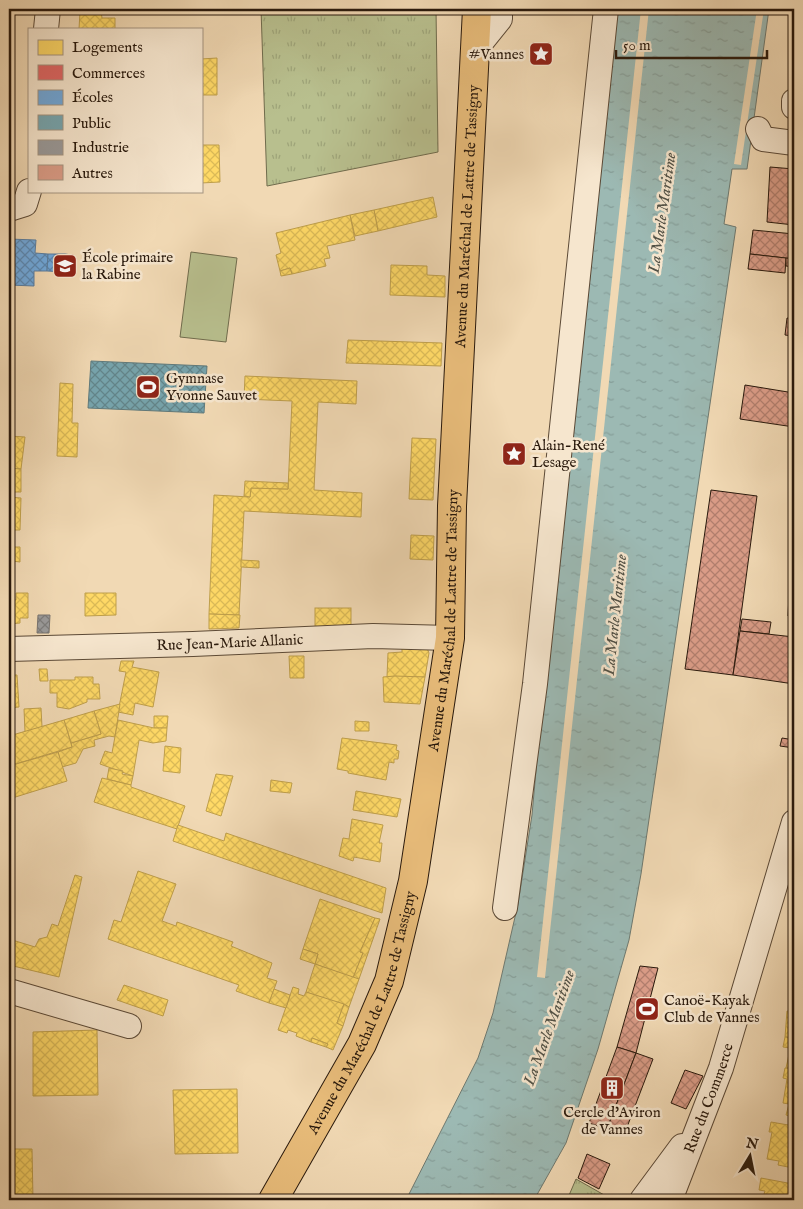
<svg xmlns="http://www.w3.org/2000/svg" width="803" height="1209" font-family="'IM FELL English',serif">
  <style>
    .grass { fill: url(#grass-tufts); stroke: #706c4d }
    .garden { fill: #b8bf8e; stroke: #706c4d }
    .water { fill: url(#water-ripples); stroke: #6e7970 }
    .pier { fill: #f1d9b4 }
    .homes { fill: url(#homes-cross-hatch); stroke: #bf9f4b }
    .shops { fill: url(#shops-cross-hatch); stroke: #a94f4b }
    .schools { fill: url(#schools-cross-hatch); stroke: #5a7d9e }
    .public { fill: url(#public-cross-hatch); stroke: #5f7b7e }
    .industry { fill: url(#industry-cross-hatch); stroke: #77736f }
    .building { fill: url(#building-cross-hatch); stroke: #29190c }
    .lines { fill: none; stroke-linecap: round; stroke-linejoin: round }
    .minor-casing { stroke: #5b4936; stroke-width: 26 }
    .major-casing { stroke: #29190c; stroke-width: 30 }
    .minor { stroke: #f6e6ce; stroke-width: 24 }
    .major { stroke: #e8bc7a; stroke-width: 28 }
    .labels { text-anchor: middle; dominant-baseline: central; stroke-width: 5; stroke-linejoin: round; paint-order: stroke }
    .poi-label { font-size: 15px; fill: #29190c; stroke: #f6e6ce; text-anchor: start }
    .street-label { font-size: 15px; fill: #29190c; stroke: #f6e6ce }
    .water-label { font-size: 16px; font-style: italic; fill: #515146; stroke: #f6e6ce }
  </style>
  <defs>
    <pattern id="grass-tufts" width="24" height="20" patternUnits="userSpaceOnUse" patternTransform="scale(1.25)"><rect width="24" height="20" fill="#b8bf8e"/><path d="M3 7l-1-3M5 7V3M7 7l1-3M15 17l-1-3M17 17v-4M19 17l1-3" fill="none" stroke="#9ea479"/></pattern>
    <pattern id="water-ripples" width="26" height="14" patternUnits="userSpaceOnUse" patternTransform="scale(1.25)"><rect width="26" height="14" fill="#9cb9b3"/><path d="M2 4q2-2 4 0t4 0M15 11q2-2 4 0t4 0" fill="none" stroke="#869e99"/></pattern>
    <pattern id="homes-cross-hatch" width="8" height="8" patternUnits="userSpaceOnUse" patternTransform="scale(1.25)"><rect width="8" height="8" fill="#ffd966"/><path d="M0 0l8 8M0 8l8-8" fill="none" stroke="#dbba57"/></pattern>
    <pattern id="shops-cross-hatch" width="8" height="8" patternUnits="userSpaceOnUse" patternTransform="scale(1.25)"><rect width="8" height="8" fill="#e06666"/><path d="M0 0l8 8M0 8l8-8" fill="none" stroke="#b65352"/></pattern>
    <pattern id="schools-cross-hatch" width="8" height="8" patternUnits="userSpaceOnUse" patternTransform="scale(1.25)"><rect width="8" height="8" fill="#6fa8dc"/><path d="M0 0l8 8M0 8l8-8" fill="none" stroke="#5b88b1"/></pattern>
    <pattern id="public-cross-hatch" width="8" height="8" patternUnits="userSpaceOnUse" patternTransform="scale(1.25)"><rect width="8" height="8" fill="#76a5af"/><path d="M0 0l8 8M0 8l8-8" fill="none" stroke="#61868d"/></pattern>
    <pattern id="industry-cross-hatch" width="8" height="8" patternUnits="userSpaceOnUse" patternTransform="scale(1.25)"><rect width="8" height="8" fill="#999"/><path d="M0 0l8 8M0 8l8-8" fill="none" stroke="#7d7c7b"/></pattern>
    <pattern id="building-cross-hatch" width="8" height="8" patternUnits="userSpaceOnUse" patternTransform="scale(1.25)"><rect width="8" height="8" fill="#da9c87"/><path d="M0 0l8 8M0 8l8-8" fill="none" stroke="#b17e6d"/></pattern>
  </defs>
  <rect width="100%" height="100%" fill="#f1d9b4"/>
  <filter id="stains"><feTurbulence type="fractalNoise" baseFrequency=".004" numOctaves="4"/><feColorMatrix values="0 0 0 0 .2 0 0 0 0 .09 0 0 0 0 .02 0 0 0 .5 -.17"/></filter>
  <radialGradient id="worn" r=".72"><stop offset=".6" stop-color="#630" stop-opacity="0"/><stop offset="1" stop-color="#630" stop-opacity=".3"/></radialGradient>
  <g class="grass">
    <path d="M261,9H436L438,152L267,186Z"/>
    <path d="M576,1179L613,1200H567Z"/>
  </g>
  <path class="garden" d="M191,252L237,258L226,342L180,337Z"/>
  <path class="water" d="M617,9H769L747,169H732L724,224L736,227L641,874L629,940L598,1049L566,1143L534,1200H406L478,1058L493,1013L518,904L532,815L545,671L588,296Z"/>
  <g class="pier">
    <path d="M641,9H649L545,978L537,977Z"/>
    <path d="M757,9H764L741,165L734,164Z"/>
  </g>
  <g class="homes">
    <path d="M9,9H13L9,48Z"/>
    <path d="M78,9H105L106,11L78,12Z"/>
    <path d="M101,11L102,18H115V29H79L80,12Z"/>
    <path d="M217,58V95H201V59Z"/>
    <path d="M201,145H219L220,182L201,183Z"/>
    <path d="M433,197L437,217L378,231L374,210Z"/>
    <path d="M374,210L378,231L355,236L350,215Z"/>
    <path d="M350,215L355,240L327,246L330,258L324,259L326,266L292,274L290,268L280,271L276,255L281,253L276,233Z"/>
    <path d="M391,265L427,266V275L445,276V297L390,295Z"/>
    <path d="M290,268L292,274L281,276L280,271Z"/>
    <path d="M348,340L442,343L441,366L346,363Z"/>
    <path d="M245,376L357,381L356,404L318,402L314,490L362,493L361,517L244,511L239,615L209,614L214,495L250,497L251,488L288,489L292,401L244,399Z"/>
    <path d="M60,383L73,384L72,423H78L77,457L57,456Z"/>
    <path d="M9,436L25,437L21,469L9,468Z"/>
    <path d="M412,438L436,439L433,500L409,499Z"/>
    <path d="M9,468L21,469V492H9Z"/>
    <path d="M245,481L288,483V489L251,488L250,497L244,496Z"/>
    <path d="M9,497L21,498L20,530H9Z"/>
    <path d="M9,530H13L12,561H9Z"/>
    <path d="M411,535L434,536L433,560L410,559Z"/>
    <path d="M13,547H20V562L12,561Z"/>
    <path d="M241,560L259,561V568L241,567Z"/>
    <path d="M16,593H28V618H20V623L9,624V600H16Z"/>
    <path d="M85,593H116V615L85,616Z"/>
    <rect x="315" y="608" width="36" height="19"/>
    <path d="M209,614L240,615L239,628L209,629Z"/>
    <path d="M402,648H427L429,653L425,677H387L388,653L402,652Z"/>
    <path d="M289,656H304V678H290Z"/>
    <path d="M121,661H134L132,667L159,672L153,707L135,703L133,715L118,712L126,672L119,671Z"/>
    <path d="M39,669H47L48,681H40Z"/>
    <path d="M9,675H17L19,707L9,708Z"/>
    <path d="M395,676L425,677L420,704L384,702L383,677Z"/>
    <path d="M75,677H93V684H99L100,699H87V702L69,709L57,707V693H50V680H75Z"/>
    <path d="M120,704L115,737L109,736L94,740L95,746L83,749L76,763L62,767L58,752L72,747L71,743L101,734L94,711Z"/>
    <path d="M41,708L42,727L25,732L24,709Z"/>
    <path d="M94,711L101,734L71,743L64,720Z"/>
    <path d="M154,716H168L167,728H154Z"/>
    <path d="M64,720L72,747L9,766V736Z"/>
    <path d="M118,720L154,728H167L166,741L153,743L139,740L133,776L100,764L105,751L112,753Z"/>
    <path d="M355,721L369,722V731H355Z"/>
    <path d="M342,738L397,745L396,750L399,751L398,759H394V763L389,762L386,780L348,773V771L337,769Z"/>
    <path d="M165,746L181,748L180,773L163,771Z"/>
    <path d="M58,752L67,781L9,799V766Z"/>
    <path d="M109,768L123,771L122,774L133,776L131,785L107,779Z"/>
    <path d="M216,774L233,776L221,816L206,811Z"/>
    <path d="M102,778L131,785V787L185,806L177,829L94,802Z"/>
    <path d="M271,780L292,783L290,793L270,791Z"/>
    <path d="M356,791L401,799L397,817L353,810Z"/>
    <path d="M352,819L383,825L379,843H382L380,862L354,857L353,861L339,856L343,838L349,839Z"/>
    <path d="M178,825L224,841L226,833L386,888L382,913L173,841Z"/>
    <path d="M138,871L176,884L162,921L176,926L177,922L233,942L231,946L272,963L267,978L277,981L269,1003L236,991L239,985L108,939L114,920L121,922Z"/>
    <path d="M75,875L82,877L59,977L9,965V939L35,947L39,939L47,937L52,924L58,926Z"/>
    <path d="M320,899L375,918L360,952L363,953L353,978L315,964L318,954L303,949Z"/>
    <path d="M375,918L380,919L359,979L353,978L363,953L360,952Z"/>
    <path d="M303,949L318,954L315,964L300,959Z"/>
    <path d="M315,964L359,979L349,1007L306,992Z"/>
    <path d="M124,985L168,1000L163,1016L117,1000Z"/>
    <path d="M293,987L299,989L298,994L304,996L306,992L344,1004L337,1023L343,1026L333,1050L326,1047L328,1044L312,1038L311,1042L296,1036L297,1033L288,1030L287,1033L278,1030Z"/>
    <path d="M274,989L290,995L286,1008L269,1003Z"/>
    <path d="M344,1004L349,1007L343,1026L337,1023Z"/>
    <path d="M787,1011L794,1012V1060L788,1059L792,1038L785,1037Z"/>
    <path d="M97,1030L98,1095L33,1096V1032Z"/>
    <path d="M785,1037L792,1038L790,1048L783,1047Z"/>
    <path d="M312,1038L328,1044L326,1047L311,1042Z"/>
    <path d="M788,1059L794,1060L793,1069L786,1068Z"/>
    <path d="M785,1068L794,1069V1117L786,1115L789,1104L783,1103L787,1079L783,1078Z"/>
    <path d="M237,1089L238,1153L175,1154L173,1090Z"/>
    <path d="M771,1122L794,1126L793,1168L778,1165L779,1161L767,1159L772,1132H769Z"/>
    <path d="M9,1149H32L33,1200H9Z"/>
    <path d="M761,1178L793,1184L788,1200H762L765,1191L759,1190Z"/>
  </g>
  <path class="shops" d="M793,506H794V552L791,551Z"/>
  <g class="schools">
    <path d="M9,239L36,240L35,253L48,254L47,271H34V286L9,285Z"/>
    <path d="M48,254H65L64,272L47,271Z"/>
    <path d="M65,254L72,255L71,272H64Z"/>
  </g>
  <path class="public" d="M91,361L207,366L204,413L88,408Z"/>
  <path class="industry" d="M38,615H50L49,633H37Z"/>
  <g class="building">
    <path d="M791,155H794V167L790,166Z"/>
    <path d="M770,167L794,169V225L767,222Z"/>
    <path d="M753,230L794,234V259L750,254Z"/>
    <path d="M750,254L786,258L785,273L748,269Z"/>
    <path d="M786,258L794,259V267L786,266Z"/>
    <path d="M787,318L794,319V336L785,335Z"/>
    <path d="M745,385L794,393V427L740,419Z"/>
    <path d="M711,490L757,496L733,675L685,669Z"/>
    <path d="M791,551L794,552V616H788Z"/>
    <path d="M742,619L771,622L769,634L740,631Z"/>
    <path d="M740,631L794,637V684L733,675Z"/>
    <path d="M782,738L794,740V748L780,746Z"/>
    <path d="M640,966L658,968L636,1053L617,1047Z"/>
    <path d="M617,1047L636,1053L607,1129L589,1123Z"/>
    <path d="M636,1053L653,1059L624,1135L607,1129Z"/>
    <path d="M685,1070L703,1076L686,1109L671,1103Z"/>
    <path d="M587,1154L610,1164L599,1189L578,1178Z"/>
  </g>
  <g class="lines">
    <defs>
      <g id="minor">
        <path d="M46,29L48,9"/>
        <path d="M475,50L500,19V9"/>
        <path d="M794,101V107"/>
        <path d="M758,129L763,139L794,143"/>
        <path d="M9,209L25,204L29,191"/>
        <path id="s1" d="M9,649L193,644L373,636L450,638"/>
        <path d="M505,908L535,684L606,9"/>
        <path d="M9,991L129,1026"/>
        <path d="M642,1200L682,1146"/>
        <path id="s2" d="M670,1200L721,1068L794,822"/>
      </g>
      <g id="major">
        <path id="s3" d="M273,1200L362,1044L389,981L413,881L450,638L452,506L477,9"/>
      </g>
    </defs>
    <use href="#minor" class="minor-casing"/>
    <use href="#major" class="major-casing"/>
    <use href="#minor" class="minor"/>
    <use href="#major" class="major"/>
  </g>
  <defs>
    <symbol id="sight-square" viewBox="-11 -11 22 22"><rect x="-9" y="-9" width="18" height="18" rx="4" fill="#8f2418" stroke="#f6e6ce"/><path d="M0-6L1.8-2.2L6-1.7L2.9 1.2L3.7 5.4L0 3.3L-3.7 5.4L-2.9 1.2L-6-1.7L-1.8-2.2Z" fill="#fff"/></symbol>
    <symbol id="school-square" viewBox="-11 -11 22 22"><rect x="-9" y="-9" width="18" height="18" rx="4" fill="#8f2418" stroke="#f6e6ce"/><path d="M0-5L7-2L0 1L-7-2ZM-4 1L0 2.5L4 1V4Q0 6-4 4Z" fill="#fff"/></symbol>
    <symbol id="stadium-square" viewBox="-11 -11 22 22"><rect x="-9" y="-9" width="18" height="18" rx="4" fill="#8f2418" stroke="#f6e6ce"/><path d="M0-5a6.5 5 0 1 0 0 10a6.5 5 0 1 0 0-10ZM-3.5-1.8h7v3.6h-7Z" fill="#fff"/></symbol>
    <symbol id="building-square" viewBox="-11 -11 22 22"><rect x="-9" y="-9" width="18" height="18" rx="4" fill="#8f2418" stroke="#f6e6ce"/><path d="M-4-6H4V6H1V3H-1V6H-4ZM-2.5-4.3h1.7v1.8h-1.7ZM.8-4.3h1.7v1.8H.8ZM-2.5-1h1.7V.8h-1.7ZM.8-1h1.7V.8H.8Z" fill="#fff"/></symbol>
  </defs>
  <g fill-rule="evenodd">
    <use href="#sight-square" x="527" y="40" width="28" height="28"/>
    <use href="#school-square" x="51" y="252" width="28" height="28"/>
    <use href="#stadium-square" x="134" y="373" width="28" height="28"/>
    <use href="#sight-square" x="500" y="440" width="28" height="28"/>
    <use href="#stadium-square" x="633" y="995" width="28" height="28"/>
    <use href="#building-square" x="598" y="1074" width="28" height="28"/>
  </g>
  <g class="labels">
    <g class="poi-label">
      <text x="524" y="54" text-anchor="end">#Vannes</text>
      <text x="82" y="257">École primaire<tspan x="82" dy="17">la Rabine</tspan></text>
      <text x="166" y="378">Gymnase<tspan x="166" dy="17">Yvonne Sauvet</tspan></text>
      <text x="532" y="445">Alain-René<tspan x="532" dy="17">Lesage</tspan></text>
      <text x="664" y="1000">Canoë-Kayak<tspan x="664" dy="17">Club de Vannes</tspan></text>
      <text x="612" y="1112" text-anchor="middle">Cercle d'Aviron<tspan x="612" dy="17">de Vannes</tspan></text>
    </g>
    <g class="street-label">
      <text stroke="none"><textPath href="#s3" startOffset="1019">Avenue du Maréchal de Lattre de Tassigny</textPath></text>
      <text stroke="none"><textPath href="#s3" startOffset="614">Avenue du Maréchal de Lattre de Tassigny</textPath></text>
      <text stroke="none"><textPath href="#s1" startOffset="221">Rue Jean-Marie Allanic</textPath></text>
      <text stroke="none"><textPath href="#s3" startOffset="209">Avenue du Maréchal de Lattre de Tassigny</textPath></text>
      <text stroke="none"><textPath href="#s2" startOffset="109">Rue du Commerce</textPath></text>
    </g>
    <g class="water-label">
      <text transform="translate(663 213) rotate(-82)">La Marle Maritime</text>
      <text transform="translate(616 615) rotate(-84)">La Marle Maritime</text>
      <text transform="translate(550 1028) rotate(-70)">La Marle Maritime</text>
    </g>
  </g>
  <rect width="803" height="1209" fill="none" stroke="#f1d9b4" stroke-width="30"/>
  <rect x="10" y="10" width="783" height="1189" fill="none" stroke="#29190c" stroke-width="2.5"/>
  <rect x="15" y="15" width="773" height="1179" fill="none" stroke="#29190c"/>
  <rect x="28" y="28" width="175" height="165" fill="#f6e6ce" stroke="#a49480"/>
  <rect x="38" y="40" width="25" height="15" fill="#ffd966" stroke="#a49480"/>
  <text x="72" y="52" font-size="15" fill="#29190c">Logements</text>
  <rect x="38" y="65" width="25" height="15" fill="#e06666" stroke="#a49480"/>
  <text x="72" y="78" font-size="15" fill="#29190c">Commerces</text>
  <rect x="38" y="90" width="25" height="15" fill="#6fa8dc" stroke="#a49480"/>
  <text x="72" y="102" font-size="15" fill="#29190c">Écoles</text>
  <rect x="38" y="115" width="25" height="15" fill="#76a5af" stroke="#a49480"/>
  <text x="72" y="128" font-size="15" fill="#29190c">Public</text>
  <rect x="38" y="140" width="25" height="15" fill="#999999" stroke="#a49480"/>
  <text x="72" y="152" font-size="15" fill="#29190c">Industrie</text>
  <rect x="38" y="165" width="25" height="15" fill="#da9c87" stroke="#a49480"/>
  <text x="72" y="178" font-size="15" fill="#29190c">Autres</text>
  <g transform="translate(750 1156) rotate(10)" stroke="#f6e6ce" stroke-width="4" paint-order="stroke">
  <path d="M0-4L9 19L0 12L-9 19Z" fill="#29190c"/>
  <text y="-8" font-size="14" font-weight="bold" text-anchor="middle" fill="#29190c">N</text>
  </g>
  <path d="M616 50v8h151v-8" fill="none" stroke="#29190c" stroke-width="2.5"/>
  <text x="623" y="50" font-size="15" fill="#29190c" stroke="#f6e6ce" stroke-width="4" paint-order="stroke">50 m</text>
  <rect width="100%" height="100%" filter="url(#stains)"/>
  <rect width="100%" height="100%" fill="url(#worn)"/>
</svg>
